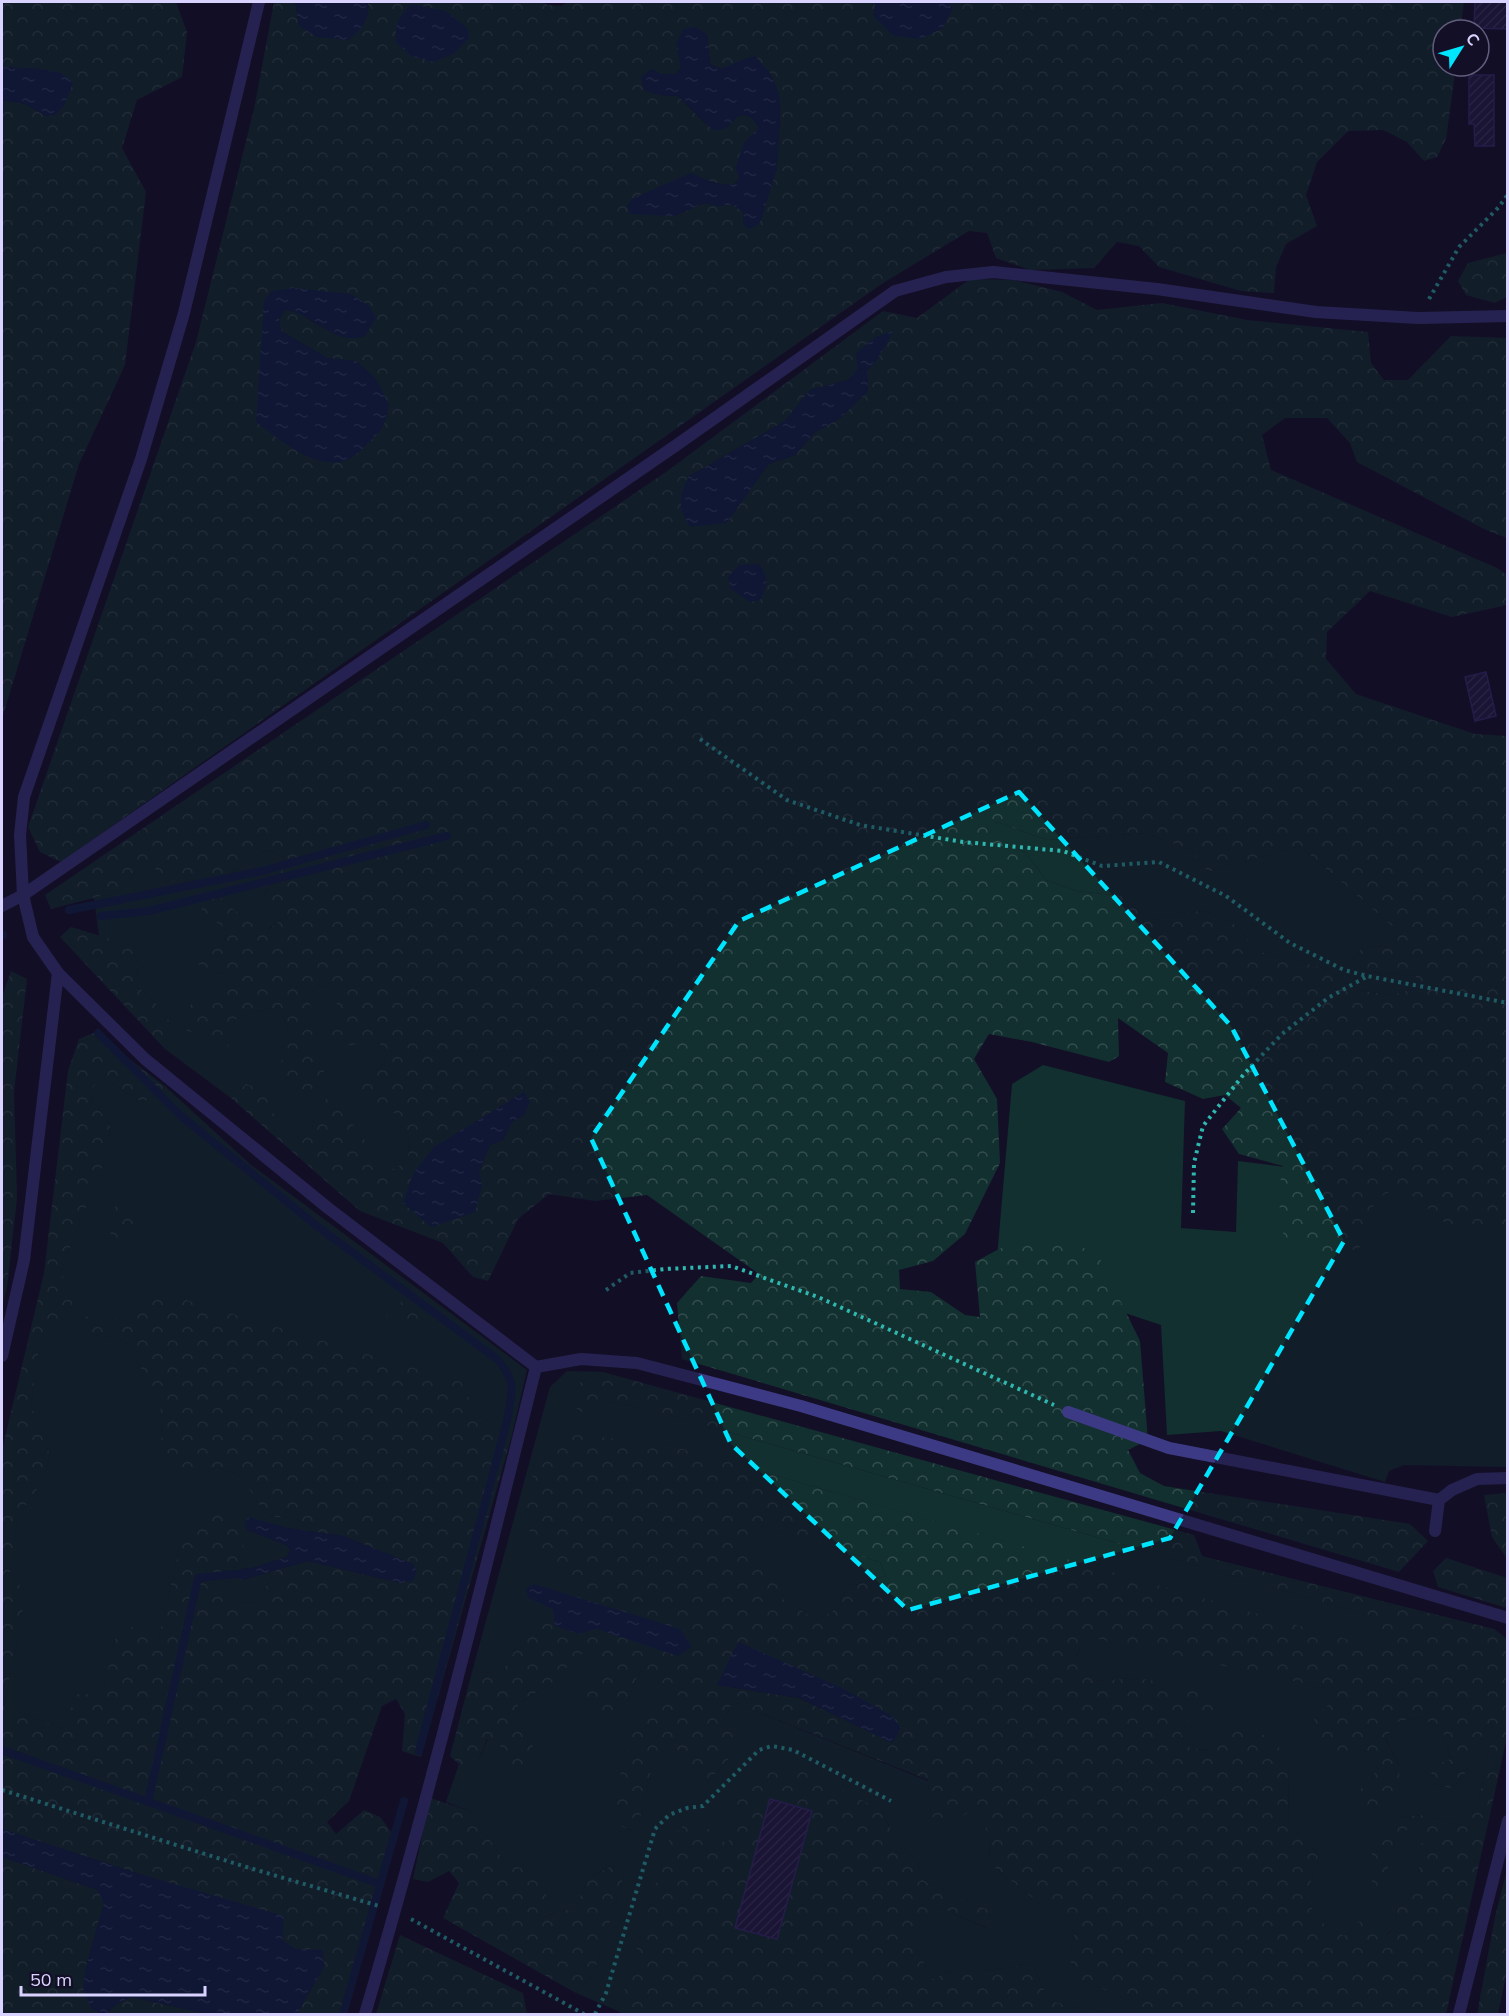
<svg xmlns="http://www.w3.org/2000/svg" width="1509" height="2016" font-family="Mulish,sans-serif">
  <style>
    .green { fill: #12302f }
    .forest { fill: url(#forest-crowns); fill-rule: evenodd }
    .water { fill: url(#water-ripples) }
    .lines { fill: none; stroke-linecap: round; stroke-linejoin: round }
    .stream { stroke: #0c2248; stroke-width: 8 }
    .building { fill: url(#building-hatch); stroke: #3b2d73; stroke-width: 1.5 }
    .path { stroke: #2fb8b0; stroke-width: 4; stroke-dasharray: 3 4.5; stroke-linecap: butt }
    .service { stroke: #3d3a85; stroke-width: 12 }
    .marked { fill: none; stroke: #00e5ff; stroke-width: 4.5; stroke-dasharray: 12 8; stroke-linejoin: round }
  </style>
  <defs>
    <pattern id="forest-crowns" width="20" height="18" patternUnits="userSpaceOnUse" patternTransform="scale(1.5)"><rect width="20" height="18" fill="#12302f"/><path d="M2 6a3 3 0 1 1 6 0M12 15a3 3 0 1 1 6 0" fill="none" stroke="#344d4e"/></pattern>
    <pattern id="water-ripples" width="26" height="14" patternUnits="userSpaceOnUse" patternTransform="scale(1.5)"><rect width="26" height="14" fill="#0c2248"/><path d="M2 4q2-2 4 0t4 0M15 11q2-2 4 0t4 0" fill="none" stroke="#2f4163"/></pattern>
    <pattern id="building-hatch" width="6" height="6" patternUnits="userSpaceOnUse" patternTransform="scale(1.5)"><rect width="6" height="6" fill="#241b47"/><path d="M-1 1l2-2M0 6l6-6M5 7l2-2" fill="none" stroke="#433b63"/></pattern>
  </defs>
  <rect width="100%" height="100%" fill="#130f26"/>
  <g class="green">
    <path d="M997,822L1047,840L1146,833L1192,851L1208,872L1300,846L1399,932L1395,947L1364,946L1351,961L1369,972L1415,975L1421,987L1391,995L1355,990L1331,970L1257,951L1238,926L1204,910L1150,919L1121,896L1077,891L1046,880L1026,853L991,834Z"/>
    <path d="M266,850L289,859L264,896L281,920L268,929L241,916L213,891L203,911L227,930L222,948L211,972L229,973L228,984L212,1002L213,1029L228,1030L240,1015L280,1007L291,1039L309,1044L316,1021L309,1000L314,987L329,986L341,1011L330,1033L379,1042L386,1063L369,1075L366,1100L393,1112L409,1137L408,1161L391,1170L373,1151L316,1109L312,1130L301,1140L276,1123L246,1084L231,1098L165,1049L175,1031L162,1009L137,986L138,960L127,945L99,936L94,898L121,891L139,866H154L161,881L178,882L224,878Z"/>
    <path d="M1043,1065L1185,1101L1181,1228L1236,1232L1238,1161L1412,1183L1507,1155V1467L1404,1465L1389,1471L1385,1482L1221,1431L1167,1435L1161,1325L1101,1305L993,1304L1012,1084Z"/>
    <path d="M102,1077L143,1103L166,1087L250,1164L527,1370L512,1435L477,1414L460,1382L136,1306L125,1317L108,1319L89,1315L88,1334L117,1339L133,1346L145,1380L155,1394L162,1415L161,1446L196,1475L218,1467L241,1476L263,1511L273,1517L295,1518L314,1532L288,1528L247,1530L287,1545L290,1550L287,1557L252,1568L240,1569L242,1580L276,1570L257,1602L240,1603L227,1588L244,1545L182,1536L158,1641L115,1639L102,1694L63,1728L4,1707L26,1593L10,1573L17,1519L44,1479L50,1456L31,1404L38,1354L60,1326L61,1271L108,1152L110,1126L88,1093Z"/>
    <path d="M567,1371L603,1372L577,1384L604,1401L641,1407L1383,1619L1377,1649L662,1443L567,1567L574,1592L531,1625L501,1673L472,1672L550,1387Z"/>
    <path d="M762,1526L880,1562L886,1576L848,1587L832,1612L816,1620L783,1599L757,1566L746,1540Z"/>
    <path d="M1085,1635L1325,1688L1357,1750L1371,1752L1379,1771L1400,1767L1385,1737L1398,1722L1421,1717L1443,1733L1451,1760L1430,1785L1451,1788L1464,1776L1485,1730L1494,1726L1477,1809L1461,1825L1423,1815L1398,1817L1384,1887L1395,1837L1410,1827L1422,1838L1418,1874L1397,1897L1396,1924L1387,1935L1357,1922L1344,1937L1325,1925L1305,1899L1319,1858L1310,1841L1288,1827L1289,1764L1212,1750L1191,1749L1181,1734L1191,1716L1138,1678L1093,1681L1077,1655Z"/>
    <path d="M578,1652L605,1661L593,1678L627,1702L640,1670L680,1696L622,1827L637,1831L652,1768L669,1750L688,1751L708,1782L728,1760L739,1740L721,1725L733,1702L928,1781L931,1816L975,1809L989,1835L990,1864L1075,1932L1068,1958L1081,1980L1132,2001L1126,2014H1116L1049,2001L1032,1963L988,1971L968,1961L933,1979L914,1945L934,1905L986,1928L990,1911L919,1878L918,1861L899,1845L881,1810L737,1787V1825L727,1845L669,1840L618,2011L576,1993L594,1973L625,1872L610,1866L589,1878L575,1907L543,1917L548,1876L506,1864L470,1811L446,1802L459,1764H477L488,1739L533,1745L519,1723L518,1704L558,1679Z"/>
  </g>
  <g class="forest">
    <path d="M2,2H176L187,32L182,77L137,100L122,148L146,192L125,365L79,464L2,719V100L25,104L46,116L42,69L2,67Z"/>
    <path d="M274,2H295L299,25L369,7L367,2H542L548,5L562,6L567,2H876L873,16L952,9L950,2H1464L1460,30H1443V66H1456L1446,139L1437,157L1424,161L1407,142L1383,130L1348,131L1317,162L1306,195L1317,226L1286,244L1276,267L1274,293L1241,291L1159,267L1139,246L1117,242L1094,268L1030,270L996,258L987,233L969,231L883,283L61,862L40,852L28,827L196,342L254,109ZM707,34L710,64L721,69L732,65L770,73L779,95L780,117L777,167L761,219L756,226L743,224V211L732,205L719,206L704,203L674,216L690,173C705,180 717,185 733,185L740,178L759,128L753,119L746,115L738,116L726,128L705,123L678,96L658,95L651,69L660,74H676ZM272,291L324,329L296,311L285,310L279,319L281,331L327,358L356,361L376,379L257,422Z"/>
    <path d="M1507,253V297L1495,303L1466,295L1458,281L1468,263Z"/>
    <path d="M970,279L1014,280L1062,292L1097,310L1162,303L1247,320L1368,332L1371,363L1384,380H1408L1451,336L1507,338V538L1486,530L1357,462L1350,443L1327,418H1285L1262,435L1271,470L1497,568L1507,575V605L1452,617L1370,591L1327,632L1326,659L1356,694L1475,734L1507,736L1508,1216L1505,1224L1485,1234L1445,1223L1401,1186L1374,1200L1370,1229L1359,1248L1331,1256L1284,1238L1278,1195L1283,1166L1239,1154L1222,1129L1241,1108L1225,1095L1203,1099L1165,1082L1168,1053L1118,1018L1119,1056L1109,1062L1032,1042L989,1034L974,1059L997,1099L1000,1163L965,1234L933,1261L899,1270L900,1289L931,1292L965,1315L980,1317L975,1262L1010,1243L1063,1237L1098,1255L1140,1341L1148,1440L1128,1450L1140,1473L1164,1486L1410,1524L1428,1541L1399,1572L682,1359L677,1303L701,1276L751,1283L759,1274L647,1195L595,1201L549,1194L518,1219L488,1281L473,1277L443,1243L360,1211L231,1098L246,1084L268,1091L276,1123L301,1140L312,1130L316,1109L327,1098L355,1127L373,1151L391,1170L408,1161L409,1137L393,1112L366,1100L360,1087L369,1075L386,1063L379,1042L332,1047L330,1033L340,1011L329,986L314,987L309,1000L316,1021L310,1044L326,1060L323,1076L306,1096L289,1083L280,1064L291,1039L280,1007L240,1015L228,1030L229,1046L220,1053L210,1048L212,1029L203,1034L187,1031L182,1018L192,1003L211,1002L210,991L228,984V973L211,972L195,962L201,948H222L227,930L202,911V897L213,891L241,916L269,929L281,920L264,896L289,859L266,850L224,878L178,882L161,881L154,866H139L121,891L51,909L45,895L666,472L883,311L917,318ZM878,358L867,371L868,391L840,418L814,433L795,455L769,464L726,523L688,477L785,421L810,390L848,380L858,369ZM997,822L1047,840L1146,833L1192,851L1208,872L1300,846L1399,932L1395,947L1364,946L1351,961L1369,972L1415,975L1421,987L1391,995L1355,990L1331,970L1257,951L1238,926L1204,910L1150,919L1121,896L1077,891L1046,880L1026,853L992,834ZM526,1114L512,1122L503,1140L490,1145L479,1171L434,1147Z"/>
    <path d="M71,927L127,944L138,960L137,986L162,1009L175,1031L165,1049L60,937Z"/>
    <path d="M11,971L27,979L14,1092L17,1198L7,1287L2,1306V997Z"/>
    <path d="M98,1031L116,1049L166,1087L143,1103L102,1077L88,1093L110,1126L108,1152L61,1271L73,1303L60,1326L38,1354L31,1404L50,1456L44,1479L17,1519L10,1573L26,1593L4,1707L63,1728L77,1694H102L115,1639L133,1626L158,1641L182,1536L213,1507L237,1516L244,1545L227,1588L240,1603L257,1602L276,1570L308,1561L400,1583L413,1564L343,1536L314,1532L295,1518L273,1517L263,1511L241,1476L218,1467L196,1475L179,1468L161,1446L162,1415L155,1394L145,1380L133,1346L117,1339L88,1334L80,1323L89,1314L108,1319L125,1317L135,1306L159,1292L461,1382L477,1414L512,1435L421,1757L402,1751L405,1714L396,1699L382,1706L349,1801L327,1822L336,1834L364,1810L380,1817L395,1837L346,2014H297L324,1967L322,1950L295,1949L281,1940L136,1873L2,1829V1450L44,1273L68,1071L79,1039Z"/>
    <path d="M122,1202L143,1216L138,1235L121,1241L101,1227L107,1212Z"/>
    <path d="M401,1302L412,1307L425,1324L408,1327L389,1323L385,1310Z"/>
    <path d="M603,1372L1194,1535L1202,1556L1494,1629L1507,1639V1737L1446,2014H1126L1132,2001L1081,1980L1068,1958L1075,1932L990,1864L989,1835L975,1809L947,1824L931,1816L928,1780L733,1702L721,1725L739,1740L728,1760L708,1782L692,1772L688,1751L669,1750L652,1768L637,1831L622,1827L610,1810L634,1726L679,1696L640,1670L627,1702L607,1715L585,1701L593,1678L605,1661L578,1653L558,1679L518,1704L519,1723L533,1745L527,1769L510,1772L498,1740L487,1739L477,1764H459L450,1756L472,1672L501,1673L531,1625L573,1592L567,1567L541,1564L522,1510L540,1452L576,1435L662,1443L1377,1648L1383,1619L641,1407L604,1401L581,1412L569,1402L577,1384ZM762,1526L880,1562L886,1576L848,1587L832,1612L816,1620L783,1599L789,1578L757,1566L747,1540ZM1085,1636L1325,1688L1331,1702L1314,1718L1318,1744L1338,1761L1357,1750L1371,1752L1379,1771L1361,1781V1805L1374,1814L1398,1790L1400,1767L1385,1738L1398,1722L1421,1717L1443,1733L1451,1759L1432,1767L1430,1785L1451,1788L1464,1776L1485,1730L1494,1726L1477,1809L1461,1825L1423,1815L1398,1817L1372,1838V1889L1384,1887L1395,1837L1410,1828L1422,1839L1418,1874L1397,1897L1396,1923L1388,1935L1374,1921L1357,1922L1344,1936L1325,1925L1305,1899L1319,1858L1310,1841L1288,1827L1289,1764L1276,1743L1259,1732L1234,1730L1212,1750L1191,1749L1181,1734L1191,1716L1212,1717L1218,1705L1211,1692L1138,1678L1093,1681L1077,1654ZM739,1642L891,1742L799,1698L718,1685Z"/>
    <path d="M1507,1493L1508,1555L1506,1557L1492,1537L1484,1495Z"/>
    <path d="M1446,1558L1507,1578V1608L1438,1587L1433,1571Z"/>
    <path d="M798,1767L881,1810L899,1845L918,1861L919,1878L990,1911L987,1928L934,1905L914,1945L933,1979L968,1961L988,1971L1032,1963L1049,2001L1116,2014H623L618,2011L669,1840L684,1825L709,1829L727,1844L737,1825V1788L755,1770ZM770,1800L812,1811L777,1939L735,1927Z"/>
    <path d="M430,1798L470,1811L506,1864L548,1875L544,1917L575,1907L589,1878L611,1866L625,1872L594,1973L576,1993L443,1918L459,1883L449,1871L428,1882L413,1879Z"/>
    <path d="M2,1857L98,1890L104,1903L86,1967L91,2008L102,2014H2Z"/>
    <path d="M1507,1870V1971L1498,2014H1477L1495,1917Z"/>
    <path d="M400,1935L523,1993L527,2014H376Z"/>
    <path d="M131,1997L208,2014H106L115,2005Z"/>
  </g>
  <g class="water">
    <path d="M295,2H367C373,17 360,30 349,40L317,37L299,26Z"/>
    <path d="M876,2H950L952,9L943,28L920,39L894,36L873,16Z"/>
    <path d="M411,4L446,11L468,29L469,38L453,54L433,62L411,56L396,42C395,23 398,18 411,4Z"/>
    <path d="M695,27L707,34L710,64L721,69L744,59L755,56L770,73L779,95L780,117L777,167L761,220L757,226L748,229L743,224V211L732,205L719,206L704,203L674,216L630,214L627,206L633,198L691,173C705,180 717,185 733,185L740,178L735,168L744,143L759,128L753,119L746,115L738,116L726,128L714,131L678,96L658,95L644,90L641,77L651,69L660,74H676L681,69L676,44L683,29Z"/>
    <path d="M2,67L42,69L61,73L73,83L64,106L55,115L46,116L25,104L2,100Z"/>
    <path d="M293,288L351,294L369,306L376,318L365,336C360,337 355,339 350,338C330,338 308,312 285,310L279,319L281,331L327,358L356,361L376,379L389,405C384,428 384,428 367,444C361,451 349,461 340,462C309,466 279,439 256,422L264,301L272,291Z"/>
    <path d="M894,331L878,358L867,371L868,391L840,418L814,433L795,455L769,464L726,523L690,527C677,506 679,499 688,477L785,421L810,390L848,380L858,369L856,353L876,337Z"/>
    <path d="M759,564C769,579 768,585 760,600L750,602L731,589L728,577L739,565Z"/>
    <path d="M524,1092L530,1101L525,1114L512,1122L503,1140L490,1145L479,1171L482,1186L475,1212L431,1227L403,1203L413,1174L434,1147Z"/>
    <path d="M249,1517L288,1528L343,1536L413,1564L417,1572L412,1581L400,1583L308,1561L242,1580L238,1578L235,1574L240,1569L252,1568L287,1557L290,1550L287,1545L247,1530L245,1522Z"/>
    <path d="M534,1584L680,1629L692,1647L678,1656L597,1629L578,1634L555,1626L553,1609L528,1598L526,1588Z"/>
    <path d="M738,1642L842,1688L892,1716L901,1728L892,1743L800,1698L717,1685Z"/>
    <path d="M2,1829L136,1873L284,1916L282,1940L295,1949L322,1950L324,1967L297,2014H208L131,1997L115,2005L106,2014H102L91,2008L83,1988L86,1967L104,1903L98,1890L2,1857Z"/>
  </g>
  <g class="lines">
    <g class="stream">
      <path d="M69,910L262,871L426,825"/>
      <path d="M101,916L149,911L447,836"/>
      <path d="M2,935H3"/>
      <path d="M98,1033L181,1116L318,1227L497,1359C518,1384 512,1390 507,1421L419,1751"/>
      <path d="M2,1750L380,1884"/>
      <path d="M148,1802L198,1578L235,1574"/>
      <path d="M343,2014L404,1801"/>
    </g>
  </g>
  <g class="building">
    <path d="M1475,2H1508V29L1474,28Z"/>
    <path d="M1469,75H1494V146H1475L1474,124H1469Z"/>
    <path d="M1486,672L1496,716L1475,721L1465,677Z"/>
    <path d="M770,1799L812,1811L777,1939L735,1928Z"/>
  </g>
  <g class="lines">
    <g class="path">
      <path d="M1429,299L1459,247L1499,207L1508,194"/>
      <path d="M700,739L787,800L860,825L963,842L1063,851L1102,866L1159,862L1226,896L1290,943L1344,970L1367,976L1508,1003"/>
      <path d="M1193,1213L1194,1163L1203,1126L1244,1074L1282,1034L1328,998L1366,977"/>
      <path d="M606,1290L630,1273L665,1269L731,1266L818,1297L1054,1405"/>
      <path d="M2,1790L243,1866L379,1906"/>
      <path d="M411,1919L584,2014"/>
      <path d="M595,2014L606,1993L655,1829L669,1815L687,1808L703,1806L759,1750L772,1746L793,1750L891,1801"/>
    </g>
    <g class="service">
      <path d="M2,906L23,895L678,444L895,291L946,277L993,272L1157,289L1316,312L1418,318L1508,316"/>
      <path d="M58,973L145,1059L328,1208L536,1367L581,1359L637,1363L801,1406L1508,1618"/>
      <path d="M2,1356L24,1260L58,973L33,937L23,895L20,835L24,797L141,459L184,313L259,2"/>
      <path d="M1068,1412L1169,1448L1439,1500"/>
      <path d="M1435,1531L1439,1500L1452,1490L1477,1479L1508,1478"/>
      <path d="M365,2014C428,1801 482,1584 536,1367"/>
      <path d="M1459,2014L1508,1821"/>
    </g>
  </g>
  <path d="M0 0H1509V2016H0ZM1019,792L1231,1026L1344,1241L1170,1538L908,1610L731,1444L591,1138L739,921Z" fill="#130f26" fill-opacity=".55" fill-rule="evenodd"/>
  <path class="marked" d="M1019,792L1231,1026L1344,1241L1170,1538L908,1610L731,1444L591,1138L739,921Z"/>
  <rect width="1509" height="2016" fill="none" stroke="#d9d4ff" stroke-width="6"/>
  <g transform="translate(1461 48) rotate(53)"><circle r="28" fill="#130f26" stroke="#625e7d" stroke-width="1.5"/>
  <path d="M0-4.5L10 22L0 15L-10 22Z" fill="#00e5ff"/>
  <text y="-9" font-size="16" font-weight="bold" text-anchor="middle" fill="#d9d4ff">С</text>
  </g>
  <path d="M21 1986v9h184v-9" fill="none" stroke="#d9d4ff" stroke-width="3"/>
  <text x="30" y="1986" font-size="18" fill="#d9d4ff" stroke="#130f26" stroke-width="4.5" paint-order="stroke">50 m</text>
</svg>
